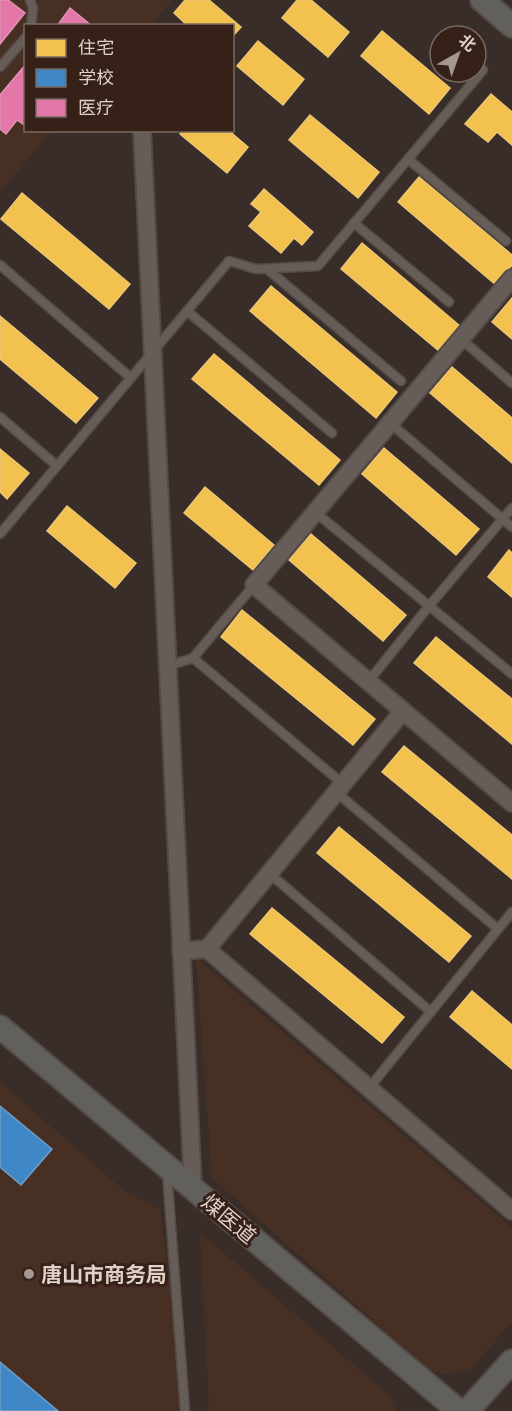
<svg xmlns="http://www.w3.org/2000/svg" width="512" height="1411" font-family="'Work Sans','Noto Sans SC',sans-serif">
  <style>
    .built { fill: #472f23 }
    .homes { fill: #f2c14e; stroke: #ecc674; stroke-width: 1.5 }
    .schools { fill: #3f88c5; stroke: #6f9ec7; stroke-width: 1.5 }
    .health { fill: #e377a8; stroke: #e292b2; stroke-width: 1.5 }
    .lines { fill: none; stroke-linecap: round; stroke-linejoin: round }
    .lane-casing { stroke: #554b46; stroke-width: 11 }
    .street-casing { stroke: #554b46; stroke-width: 20 }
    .secondary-casing { stroke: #554b46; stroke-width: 26 }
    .lane { stroke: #665d58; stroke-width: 8 }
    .street { stroke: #665d58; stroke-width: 16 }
    .secondary { stroke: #62605d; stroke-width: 22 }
    .poi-dot { fill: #a59892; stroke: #352117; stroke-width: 2 }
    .labels { text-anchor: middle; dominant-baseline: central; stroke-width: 6; stroke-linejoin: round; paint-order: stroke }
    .street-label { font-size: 21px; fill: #dfd2cb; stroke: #352117 }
    .poi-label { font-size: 21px; font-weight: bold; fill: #dfd2cb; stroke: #352117; text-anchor: start }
  </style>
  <rect width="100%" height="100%" fill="#382d28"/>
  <g class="built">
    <path d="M0,0H172L151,25L26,26V130L51,131L0,193Z"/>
    <path d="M196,958L512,1228V1322L471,1369L450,1375L430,1371L212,1178Z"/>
    <path d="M0,1082L126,1192L160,1209L186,1411H0Z"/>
    <path d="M200,1232L390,1396L396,1411H209Z"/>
  </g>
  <g class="homes">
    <path d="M185,0H209L241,27L232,37V26H188L174,13Z"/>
    <path d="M297,0H311L349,32L328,57L282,18Z"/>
    <path d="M382,31L450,88L429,114L361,56Z"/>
    <path d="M258,41L304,79L283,105L237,66Z"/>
    <path d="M491,94L512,112V145L497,132L488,142L465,124Z"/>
    <path d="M310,115L379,172L358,198L289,140Z"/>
    <path d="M184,130H228L248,147L227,173L180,134Z"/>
    <path d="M419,177L512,255V265L496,285L398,202Z"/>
    <path d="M264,189L313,232L302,245L294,238L281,253L249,226L261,212L251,204Z"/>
    <path d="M22,193L130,284L109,309L1,219Z"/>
    <path d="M362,243L460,326L439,351L341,269Z"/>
    <path d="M271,286L397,392L376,418L250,311Z"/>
    <path d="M512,298V339L492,322Z"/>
    <path d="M0,316L98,398L76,423L0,359Z"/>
    <path d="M214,354L340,460L319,485L192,379Z"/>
    <path d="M452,367L512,418V463L430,393Z"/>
    <path d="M384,448L479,529L456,555L362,474Z"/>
    <path d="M0,449L29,473L7,499L0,492Z"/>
    <path d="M205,487L274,545L253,570L184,513Z"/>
    <path d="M67,506L136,563L115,588L47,531Z"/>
    <path d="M311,534L406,615L383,641L289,560Z"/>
    <path d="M509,550L512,553V597L488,577Z"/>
    <path d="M242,610L375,719L353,745L221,637Z"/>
    <path d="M436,637L512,699V744L414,663Z"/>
    <path d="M404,746L512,835V879L382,772Z"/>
    <path d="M339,827L471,936L449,962L317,853Z"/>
    <path d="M272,908L404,1017L382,1043L250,934Z"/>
    <path d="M472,991L512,1025V1069L450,1017Z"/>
  </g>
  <g class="schools">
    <path d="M0,1106L52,1149L21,1185L0,1167Z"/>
    <path d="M0,1362L58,1411H0Z"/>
  </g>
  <g class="health">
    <path d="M0,0H8L25,13L0,44Z"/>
    <path d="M70,8L92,26H57Z"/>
    <path d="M26,64V126L17,120L6,134L0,129V95Z"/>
  </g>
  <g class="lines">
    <defs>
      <g id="lane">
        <path d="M30,0L33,8L31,26"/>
        <path d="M0,67L26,37"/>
        <path d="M408,159L506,241"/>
        <path d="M354,223L449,302"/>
        <path d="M0,265L131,378"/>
        <path d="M267,269L401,381"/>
        <path d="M187,311L332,433"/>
        <path d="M461,339L512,383"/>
        <path d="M0,417L57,466"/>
        <path d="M390,423L512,527"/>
        <path d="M315,512L512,674"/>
        <path d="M0,534L229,261L256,269L318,266L483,70"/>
        <path d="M193,658L343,784"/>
        <path d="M168,666L193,658L254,585"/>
        <path d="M368,682L429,606L512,508"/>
        <path d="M336,792L498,929"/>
        <path d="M269,873L431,1012"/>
        <path d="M369,1088L512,912"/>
        <path d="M167,1172L185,1411"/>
      </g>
      <g id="street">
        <path d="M142,130L193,1189"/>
        <path d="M512,278L254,585L512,803"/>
        <path d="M207,949L403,711"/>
        <path d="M181,951L207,949L512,1211"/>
      </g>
      <g id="secondary">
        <path d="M482,0L512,26"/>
        <path d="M0,1027L459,1411"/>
        <path d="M467,1411L512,1361"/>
      </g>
    </defs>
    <use href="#lane" class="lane-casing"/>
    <use href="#street" class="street-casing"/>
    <use href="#secondary" class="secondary-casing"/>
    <use href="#lane" class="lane"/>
    <use href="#street" class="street"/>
    <use href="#secondary" class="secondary"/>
  </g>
  <circle class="poi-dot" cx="29" cy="1274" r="6"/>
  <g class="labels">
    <g class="street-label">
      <text transform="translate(229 1219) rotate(40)">煤医道</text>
    </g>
    <g class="poi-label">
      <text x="41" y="1274">唐山市商务局</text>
    </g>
  </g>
  <rect x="24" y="24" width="210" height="108" fill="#352117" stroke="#79685f" stroke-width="1.5"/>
  <rect x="36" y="39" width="30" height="18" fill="#f2c14e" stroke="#79685f" stroke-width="1.5"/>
  <text x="78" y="54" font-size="18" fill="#dfd2cb">住宅</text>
  <rect x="36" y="69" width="30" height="18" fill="#3f88c5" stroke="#79685f" stroke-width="1.5"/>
  <text x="78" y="84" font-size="18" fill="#dfd2cb">学校</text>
  <rect x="36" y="99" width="30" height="18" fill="#e377a8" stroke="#79685f" stroke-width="1.5"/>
  <text x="78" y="114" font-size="18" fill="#dfd2cb">医疗</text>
  <g transform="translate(458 54) rotate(40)"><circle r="28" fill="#352117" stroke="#79685f" stroke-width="1.5"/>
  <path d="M0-4.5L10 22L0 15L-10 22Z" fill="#a59892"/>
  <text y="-9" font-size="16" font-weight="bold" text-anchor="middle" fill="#dfd2cb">北</text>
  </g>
</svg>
